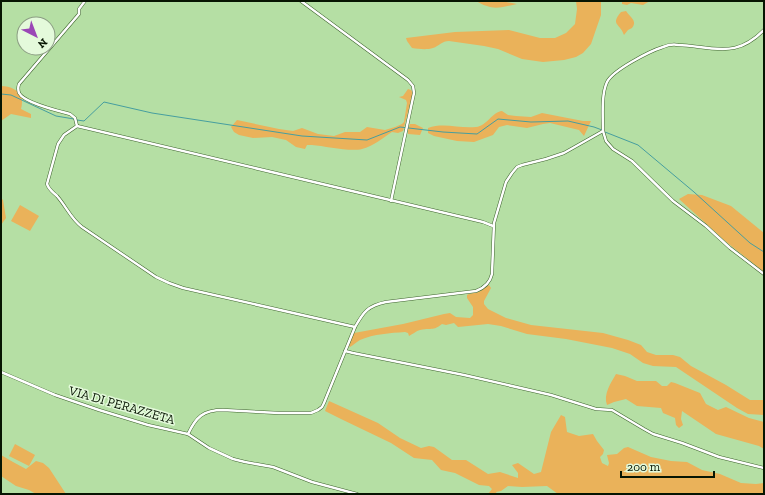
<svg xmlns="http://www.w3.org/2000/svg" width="765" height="495" font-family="'Zilla Slab',serif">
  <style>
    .green { fill: #eab25a }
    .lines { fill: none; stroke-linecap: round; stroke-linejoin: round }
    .stream { stroke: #469e9f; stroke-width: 1 }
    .street-casing { stroke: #3e632e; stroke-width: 3.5 }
    .street { stroke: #fff; stroke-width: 2.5 }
    .labels { text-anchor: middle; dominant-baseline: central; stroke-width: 3; stroke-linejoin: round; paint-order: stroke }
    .street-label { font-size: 13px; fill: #071502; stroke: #e4fadb }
  </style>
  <rect width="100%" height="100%" fill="#b5dfa4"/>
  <g class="green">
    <path d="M475,1H501L517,4C507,6 496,10 487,6C482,5 479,2 475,1Z"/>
    <path d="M576,1H601V15L591,44L583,53L576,57L564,60L543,62L522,59L498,49L484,46L449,41C442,41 439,46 433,48C427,50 419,49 412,48L407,41L406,38L455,32L509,30L540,38H555L566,33L575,24L577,9Z"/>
    <path d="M622,1H650L643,5L631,3L627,5L622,4Z"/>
    <path d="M626,11C630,17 638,21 632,28L628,30L624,35C620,23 610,25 621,12Z"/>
    <path d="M1,86C10,86 20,90 22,99C22,102 22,106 21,109L31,114V118L11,114L1,121V102H2L1,99Z"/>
    <path d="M408,89L411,90L413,93L403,131L398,133L392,132C383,138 373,146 362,149C350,152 325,146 312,145H307L305,149L296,147L286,140L272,137L253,138L239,135L234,132L231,127L237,120L279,129L293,131L302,128L318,134L334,136L345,132H360L367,127L385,130L395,127L402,124L404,122L407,103L406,100L399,97L403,96Z"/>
    <path d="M502,111L508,115L516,116L531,117L542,113L583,121H591L584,136L579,130L550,123L543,124L527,128L507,125L499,127L493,135L474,142L457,141L434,136L428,133V128C444,122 460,129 476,127C487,126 492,112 502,111Z"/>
    <path d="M410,124H415L423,128L420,135L408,134V130Z"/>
    <path d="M688,194L702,195L731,206L764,233V272L725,241L679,199Z"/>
    <path d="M1,198L3,200L6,218L1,225Z"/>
    <path d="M20,205L39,216L30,231L11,221Z"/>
    <path d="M489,285L491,288L484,301V304L488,309L506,318L531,325L603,333L628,340L641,345L647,352L656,355H673L680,357L691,366L726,385L750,400H764V415L748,414L737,408L676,367L653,366L643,363L630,354L612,348L566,339L527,334L501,326L488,324L458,327L454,323L446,325L442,324C432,332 431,327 420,330C416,331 413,334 409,336L408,333L405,332C390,333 374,334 360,340C356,342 354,345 350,347L349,346L354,333L403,324L444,314L450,313L456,317L470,318L473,315V307L467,298V295L469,294L479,292Z"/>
    <path d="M616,374L625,376L637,381H656L662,386H667L671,382L675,383L700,393L706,404L718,410L726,407L749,418L764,422V449L759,446L716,434L682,411L681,419L683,425L679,428L676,425L675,418L663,413L661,408L637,406L626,399L614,402L607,405C603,394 611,383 616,374Z"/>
    <path d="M329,401L378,423L400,438L421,448L429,446L434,447L452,460H466L488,474L500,472L518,478V473L512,465L518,463L534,474L541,472L551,432L561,415L565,417L567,432L579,436L593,434L597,441L604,450L603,454L600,457L602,463L608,466L609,463L607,455L617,454L624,448L628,447L651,457L671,461L687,462L702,470L720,474L741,483L756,484L764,483V494H558L547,486L522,487L508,486L501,491L496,492L497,494H488L492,489L489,486L479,485L455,473L441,470L432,460L414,458L391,443L341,419L325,411Z"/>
    <path d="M15,444L35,455L29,466L9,456Z"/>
    <path d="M1,455L13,462L26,469L36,461L43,463L49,468L66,494H36L29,490L16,486L1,476Z"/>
  </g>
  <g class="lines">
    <g class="stream">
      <path d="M1,94L11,95L56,116L74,119"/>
      <path d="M77,120L84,121L104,102L152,113L302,136L367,140L400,127L443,132L477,134L498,119L531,122L568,121L594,127L602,130"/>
      <path d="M605,132L638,145L694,192L750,243L764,252"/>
    </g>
    <defs>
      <g id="street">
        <path d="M85,1L79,9V14L19,84C18,87 18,90 19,93C24,103 59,111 70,114L75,118L77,126L64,135L58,144L47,184C49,190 53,192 57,196C66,206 71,219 82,227L156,277L169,283L183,288L355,327"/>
        <path d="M301,1L408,80L413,86L414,93L391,201"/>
        <path d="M77,126L483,222L493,226"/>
        <path d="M603,131L606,141L613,149L632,161L673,201L706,226L730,248L764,274"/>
        <path d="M345,351L353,353L464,375L551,395L596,409L612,410L644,429L653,434L682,443L719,457L764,468"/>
        <path d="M1,372L55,395L99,410L148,425L188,434L209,448L233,459L245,462L273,467L312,482L357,494"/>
        <path d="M188,434C196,417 203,410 223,410L279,413H311L318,410L322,407L324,403L355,327C364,311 368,306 386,302L476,291C484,288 490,283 492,274L494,223L506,182L512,173L517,167L522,165L546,159L564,153L603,131C603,117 601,95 607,82C613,70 650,51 663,47C668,45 673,44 678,45C685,45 692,46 699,47C728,51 743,51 764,30"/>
      </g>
    </defs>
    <use href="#street" class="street-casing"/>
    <use href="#street" class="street"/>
  </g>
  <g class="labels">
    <g class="street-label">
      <text transform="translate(122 405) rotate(16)">VIA DI PERAZZETA</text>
    </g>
  </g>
  <rect width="765" height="495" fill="none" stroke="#071502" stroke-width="4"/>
  <g transform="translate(36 36) rotate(138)"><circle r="19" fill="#e4fadb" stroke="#8c9e84"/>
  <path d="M0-3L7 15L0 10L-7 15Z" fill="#9a47b6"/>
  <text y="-6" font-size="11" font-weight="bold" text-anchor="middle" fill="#071502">N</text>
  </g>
  <path d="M621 471v6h93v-6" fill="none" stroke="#071502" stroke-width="2"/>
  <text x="627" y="471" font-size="12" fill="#071502" stroke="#e4fadb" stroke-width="3" paint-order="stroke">200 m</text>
</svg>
